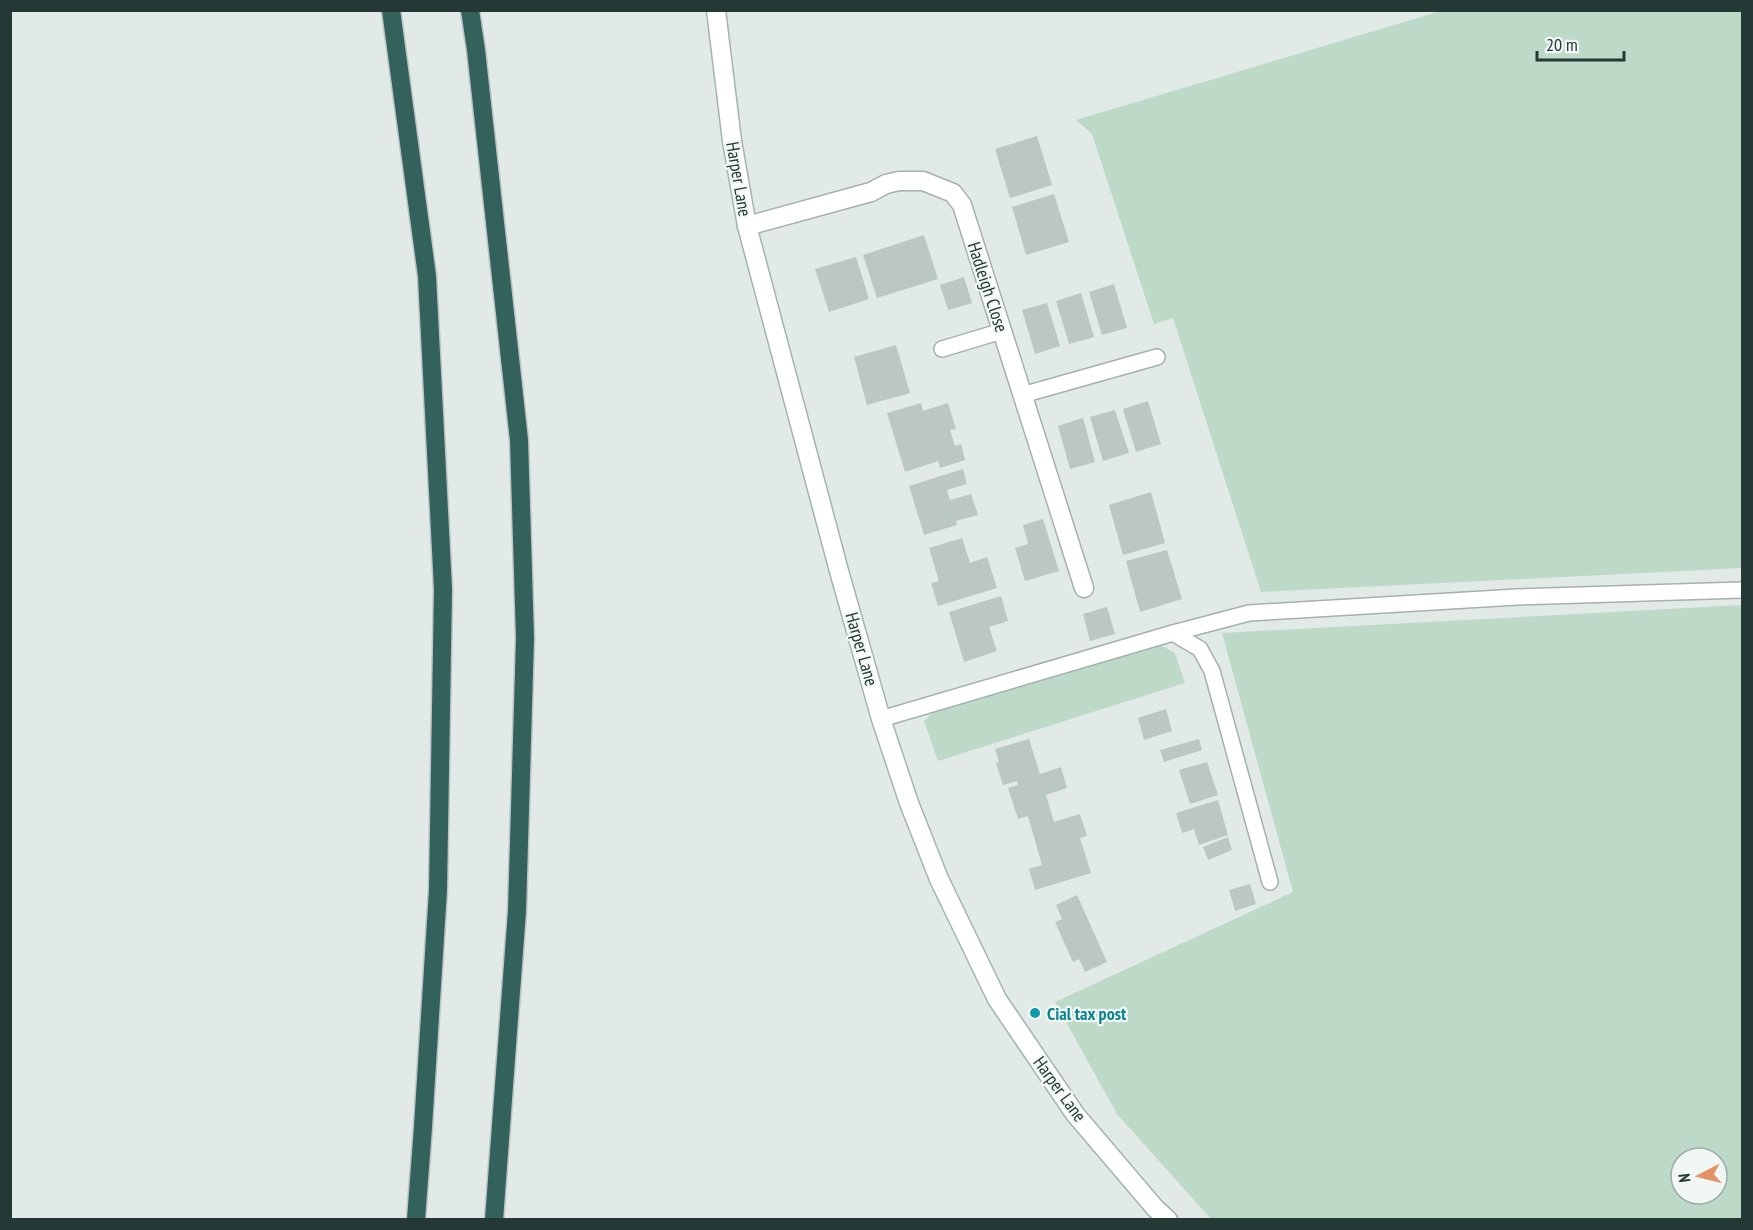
<svg xmlns="http://www.w3.org/2000/svg" width="1753" height="1230" font-family="'PT Sans Narrow',sans-serif">
  <style>
    .green { fill: #bdd9c7; fill-rule: evenodd }
    .building { fill: #bac7c3 }
    .lines { fill: none; stroke-linecap: round; stroke-linejoin: round }
    .lane-casing { stroke: #a5b1ae; stroke-width: 18 }
    .street-casing { stroke: #a5b1ae; stroke-width: 21 }
    .secondary-casing { stroke: #a2b5b0; stroke-width: 21 }
    .highway-casing { stroke: #bdc4c3; stroke-width: 21 }
    .lane { stroke: #fff; stroke-width: 15 }
    .street { stroke: #fff; stroke-width: 18 }
    .secondary { stroke: #fff; stroke-width: 18 }
    .highway { stroke: #33625d; stroke-width: 18 }
    .culture-dot { fill: #0f9aa8; stroke: #f1f7f5; stroke-width: 2 }
    .labels { text-anchor: middle; dominant-baseline: central; stroke-width: 4.5; stroke-linejoin: round; paint-order: stroke }
    .street-label { font-size: 18px; fill: #243936; stroke: #f1f7f5 }
    .culture-label { font-size: 18px; font-weight: bold; fill: #0d838f; stroke: #f1f7f5; text-anchor: start }
  </style>
  <rect width="100%" height="100%" fill="#e1eae7"/>
  <g class="green">
    <path d="M1441,11H1742V568L1261,592L1173,318L1154,324L1092,134L1076,120Z"/>
    <path d="M1742,605V1219H1211L1117,1114L1055,1002L1293,892L1222,633ZM1681,1158H1717V1194H1681Z"/>
    <path d="M1162,646L1175,653L1185,683L938,761L924,721L937,708L1145,648Z"/>
  </g>
  <g class="building">
    <path d="M1037,136L1052,185L1010,198L995,149Z"/>
    <path d="M1054,194L1069,242L1026,255L1012,207Z"/>
    <path d="M924,235L938,279L877,298L863,255Z"/>
    <path d="M856,257L869,299L829,312L815,269Z"/>
    <path d="M964,277L972,303L948,310L940,285Z"/>
    <path d="M1114,284L1127,328L1102,335L1089,292Z"/>
    <path d="M1081,293L1094,337L1069,344L1056,301Z"/>
    <path d="M1047,303L1060,346L1035,354L1022,310Z"/>
    <path d="M896,345L910,393L867,405L854,357Z"/>
    <path d="M1148,401L1161,444L1136,452L1123,409Z"/>
    <path d="M921,403L923,411L948,403L956,429L950,430L955,446L961,444L965,460L940,468L938,461L905,472L887,413Z"/>
    <path d="M1115,410L1129,453L1103,461L1090,417Z"/>
    <path d="M1083,418L1095,462L1070,469L1058,426Z"/>
    <path d="M963,469L967,484L947,490L950,500L971,494L978,515L956,521L957,525L924,535L909,486Z"/>
    <path d="M1151,492L1165,543L1123,555L1109,505Z"/>
    <path d="M1043,519L1059,571L1025,581L1015,548L1028,544L1023,525Z"/>
    <path d="M962,538L970,563L987,557L997,588L938,606L931,583L939,581L929,548Z"/>
    <path d="M1167,550L1182,599L1140,612L1126,561Z"/>
    <path d="M1001,596L1008,621L989,627L997,651L964,662L949,612Z"/>
    <path d="M1107,607L1115,634L1090,641L1083,614Z"/>
    <path d="M1166,709L1172,731L1144,740L1138,718Z"/>
    <path d="M1029,739L1040,774L1061,767L1067,788L1046,795L1054,822L1080,814L1087,836L1080,838L1091,873L1035,890L1029,869L1042,865L1028,816L1018,819L1008,788L1018,785L1017,781L1003,785L996,763L999,762L995,749Z"/>
    <path d="M1199,739L1202,750L1164,762L1160,750Z"/>
    <path d="M1207,762L1218,795L1190,804L1179,770Z"/>
    <path d="M1218,800L1228,835L1199,845L1194,829L1182,833L1176,813Z"/>
    <path d="M1228,837L1232,850L1208,860L1203,847Z"/>
    <path d="M1250,884L1256,904L1235,911L1229,890Z"/>
    <path d="M1077,895L1107,962L1085,972L1079,959L1073,962L1055,922L1062,919L1056,905Z"/>
  </g>
  <g class="lines">
    <defs>
      <g id="lane">
        <path d="M942,349L1002,331"/>
        <path d="M1022,395L1157,357"/>
        <path d="M1173,633L1249,613L1517,597L1742,590"/>
        <path d="M881,719L1173,633L1200,649L1212,671L1270,882"/>
      </g>
      <path id="street" d="M747,226L871,192L886,184L899,181H923L953,193L962,205L1084,588"/>
      <path id="secondary" d="M716,10L732,141L747,226L839,571L881,719L909,803L939,879L997,999L1075,1114L1155,1208L1168,1220"/>
      <g id="highway">
        <path d="M391,10L427,276L443,589L438,890L423,1127L416,1220"/>
        <path d="M470,10L476,50L519,440L525,638L517,911L494,1220"/>
      </g>
    </defs>
    <use href="#lane" class="lane-casing"/>
    <use href="#street" class="street-casing"/>
    <use href="#secondary" class="secondary-casing"/>
    <use href="#highway" class="highway-casing"/>
    <use href="#lane" class="lane"/>
    <use href="#street" class="street"/>
    <use href="#secondary" class="secondary"/>
    <use href="#highway" class="highway"/>
  </g>
  <circle class="culture-dot" cx="1035" cy="1013" r="6"/>
  <g class="labels">
    <g class="street-label">
      <text transform="translate(739 179) rotate(80)">Harper Lane</text>
      <text transform="translate(988 287) rotate(72)">Hadleigh Close</text>
      <text transform="translate(862 649) rotate(74)">Harper Lane</text>
      <text transform="translate(1060 1089) rotate(54)">Harper Lane</text>
    </g>
    <g class="culture-label">
      <text x="1047" y="1013">Cial tax post</text>
    </g>
  </g>
  <rect width="1753" height="1230" fill="none" stroke="#243936" stroke-width="24"/>
  <g transform="translate(1699 1176) rotate(263)"><circle r="28" fill="#f1f7f5" stroke="#9faba9" stroke-width="1.5"/>
  <path d="M0-4.5L10 22L0 15L-10 22Z" fill="#e39367"/>
  <text y="-9" font-size="16" font-weight="bold" text-anchor="middle" fill="#243936">N</text>
  </g>
  <path d="M1537 51v9h87v-9" fill="none" stroke="#243936" stroke-width="3"/>
  <text x="1546" y="51" font-size="18" fill="#243936" stroke="#f1f7f5" stroke-width="4.5" paint-order="stroke">20 m</text>
</svg>
